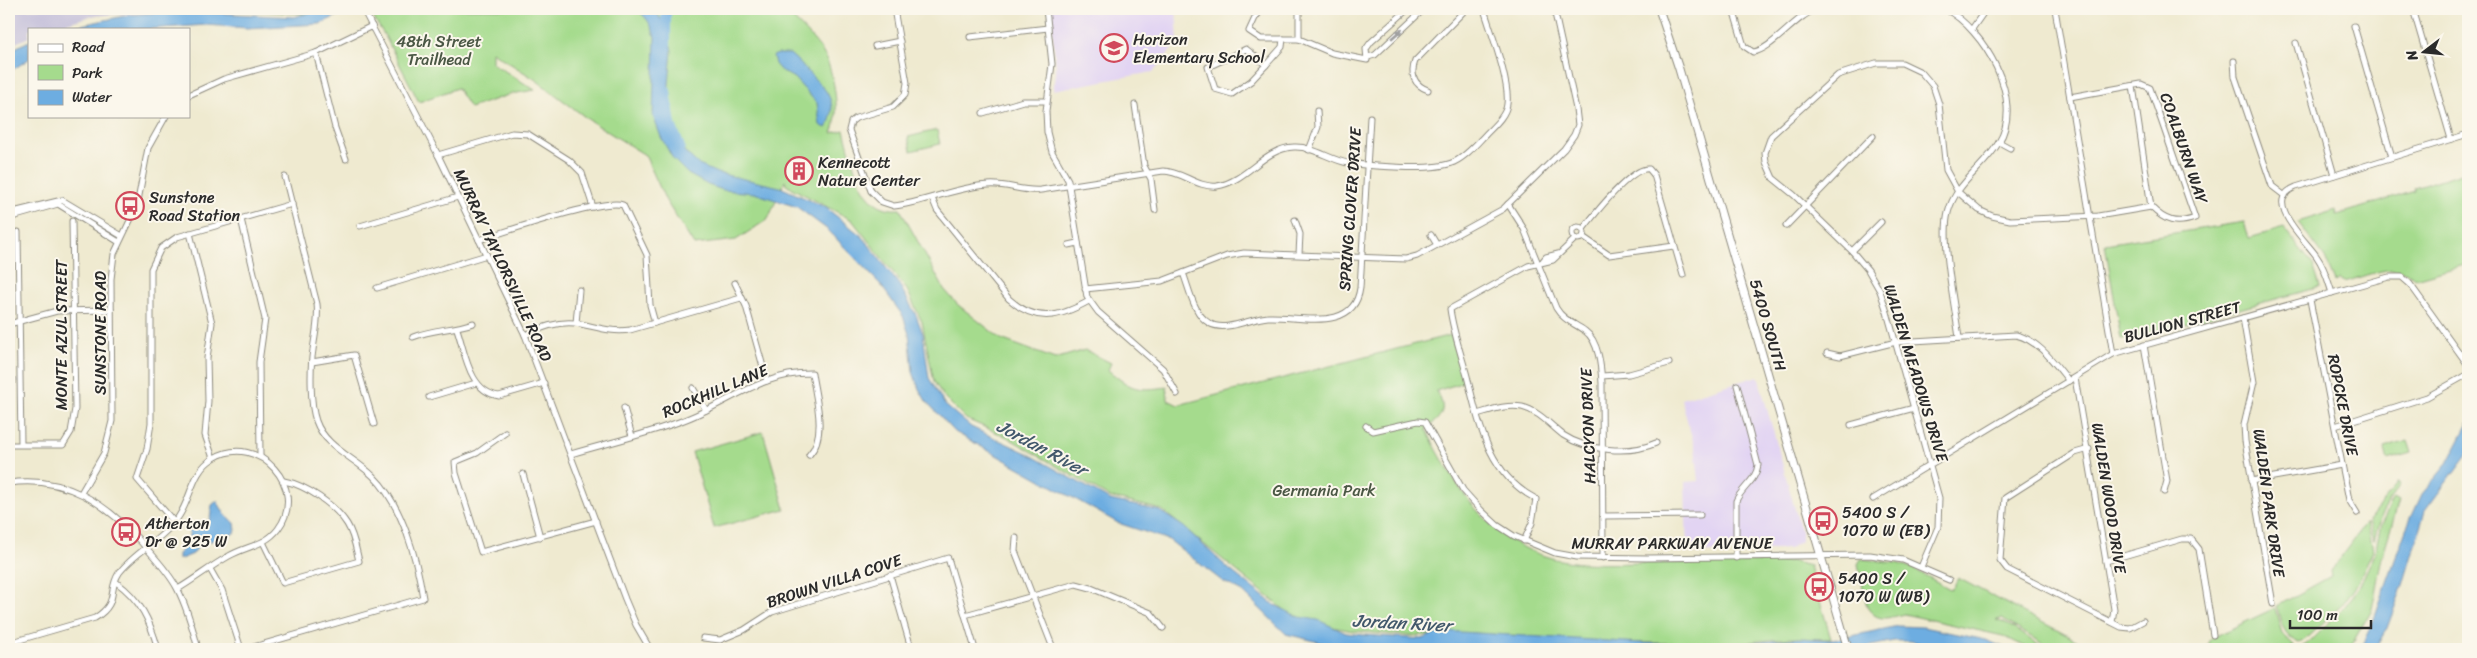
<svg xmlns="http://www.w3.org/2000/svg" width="2477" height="658" font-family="Sriracha,sans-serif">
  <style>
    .built { fill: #e2d4f3 }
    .industrial { fill: #c5c0da }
    .green { fill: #a5db8d; stroke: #68835c }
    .water { fill: #6dade1; stroke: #4c6c86 }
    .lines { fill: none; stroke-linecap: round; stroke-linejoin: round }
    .river { stroke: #6dade1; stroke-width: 10 }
    .minor-casing { stroke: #8d8a7e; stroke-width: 7 }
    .major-casing { stroke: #8d8a7e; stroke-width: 9 }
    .minor { stroke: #fff; stroke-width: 5 }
    .major { stroke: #fff; stroke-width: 7 }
    .oneway { fill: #a0a0a0 }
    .labels { text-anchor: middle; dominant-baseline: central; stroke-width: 4; stroke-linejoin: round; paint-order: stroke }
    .poi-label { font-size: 16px; fill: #2b2b2b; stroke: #fbf7ec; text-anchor: start }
    .park-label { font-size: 16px; fill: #4a5744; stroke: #fbf7ec }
    .street-label { font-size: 16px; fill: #2b2b2b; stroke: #fbf7ec }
    .water-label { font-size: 18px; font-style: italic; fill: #42586b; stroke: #fbf7ec }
  </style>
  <rect width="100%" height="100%" fill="#fbf7ec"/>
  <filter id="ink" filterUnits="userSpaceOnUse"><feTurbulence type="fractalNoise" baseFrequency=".02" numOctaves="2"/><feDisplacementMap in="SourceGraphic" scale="10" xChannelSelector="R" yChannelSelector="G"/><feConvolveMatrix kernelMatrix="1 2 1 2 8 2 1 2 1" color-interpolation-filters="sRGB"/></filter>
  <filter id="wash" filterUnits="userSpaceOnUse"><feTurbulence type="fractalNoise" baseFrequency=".0096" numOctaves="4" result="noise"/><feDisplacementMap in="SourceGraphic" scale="20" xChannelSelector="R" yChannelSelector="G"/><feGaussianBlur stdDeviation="1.12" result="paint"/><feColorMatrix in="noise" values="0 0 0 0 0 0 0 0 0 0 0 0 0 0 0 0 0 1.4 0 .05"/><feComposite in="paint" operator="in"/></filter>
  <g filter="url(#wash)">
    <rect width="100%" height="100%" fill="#efead0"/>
    <g class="built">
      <path d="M1050,9H1176L1178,42L1153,72L1053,90L1056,65Z"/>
      <path d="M1758,376L1801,531V541L1789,549L1687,553L1685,482L1699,481L1695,448L1681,399Z"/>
    </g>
    <path class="industrial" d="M9,9H203L91,16L47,29H29V37L9,46Z"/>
    <g class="green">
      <path d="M206,9H321L308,14Z"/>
      <path d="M368,9H783C797,23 816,39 825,56C834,74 841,114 832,133L844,130C853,160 859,213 900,209L944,289L957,304L1001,339L1055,359L1085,350L1111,363L1108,370C1132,390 1137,391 1167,387L1168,400L1178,405L1451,335L1464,382L1436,391C1448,409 1442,417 1426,429C1455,486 1488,543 1555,559C1585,566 1616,563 1646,563C1694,563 1742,563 1791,561L1810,566L1831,639L1791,638L1727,644L1603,642L1474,633L1409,636L1353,631L1297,620L1162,510L1109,497L1007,437L966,419L944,397L934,382L922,322L907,290L852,220L786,185L785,181L768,219L736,240L694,245L666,201L645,155L589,120L536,80L492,52V63L535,90L511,94L470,108L457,88L419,102L385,36Z"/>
      <path d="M937,130L940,144L911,151L908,137Z"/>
      <path d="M2468,171V264L2415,279C2399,259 2365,277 2344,282L2339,279L2335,282L2325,258L2298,222L2336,210L2337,215L2415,191L2414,188Z"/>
      <path d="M2244,222L2249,238L2284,228L2313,265L2320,287L2129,339H2121L2105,244Z"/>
      <path d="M763,432L785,509L714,528L692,452Z"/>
      <path d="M2408,441L2412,453L2388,460L2384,448Z"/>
      <path d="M2398,482L2400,484L2381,515L2374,541L2369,520Z"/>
      <path d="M2394,498L2399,501L2381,561L2372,609L2349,649H2298L2308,643L2345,606L2358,589L2375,553L2381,524Z"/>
      <path d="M2367,522L2373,550L2357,584L2342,605L2303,641L2299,643C2284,636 2280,622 2277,606L2331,576L2330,571Z"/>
      <path d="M1861,559L1897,563L1912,568L1950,589L1954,586L1958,578L2093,649H2051L2002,619L1996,620C2014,625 2029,640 2045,649H2030L2003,636L1904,614C1890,617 1878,624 1867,607L1858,564Z"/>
      <path d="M2275,608L2282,634L2295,646L2288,649H2206L2211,639L2218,635Z"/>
    </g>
    <g class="water">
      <path d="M323,9H352L320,24L247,28L206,25L148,29H62L129,15L177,11L294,17Z"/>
      <path d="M633,9H654L664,24L672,50L667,108L674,135L685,152L699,165L717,173L780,187L825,207L863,237L900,286L916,315L923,334L929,378L945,405L971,427L1027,453L1110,500L1160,511L1184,527L1230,570L1273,604L1299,617L1318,620L1346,633L1364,635L1422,639L1444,631L1691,646L1755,643L1799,638L1833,640L1898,626L1923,627L1986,640L2008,649H1941L1911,641H1894L1858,649H1371L1327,644L1286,634L1243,592L1222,581L1169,540L1118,523L955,432L926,401L919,389L913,372L909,334L903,316L880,284L828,230L797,207L754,193L723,190L708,185L688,174L673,159L661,137L653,116L655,37C652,25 645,13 633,9Z"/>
      <path d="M29,41V59L9,72V51Z"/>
      <path d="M778,54H790C801,63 808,73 818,82C832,95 837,111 826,128L820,125L817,103L794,78L780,70L775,64L773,56Z"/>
      <path d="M2468,423V453L2425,511L2403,585L2387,628L2375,649H2360L2372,624L2406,529L2422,494L2446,465Z"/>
      <path d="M217,501L226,516L235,523L236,531L226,539L201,542L193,554L178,560V554L188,544L190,525L207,522L210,519L212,505Z"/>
    </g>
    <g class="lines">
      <g class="river">
        <path d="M666,9V44"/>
        <path d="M666,91L671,125L680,147"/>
      </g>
    </g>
  </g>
  <g filter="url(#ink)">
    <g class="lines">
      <defs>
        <g id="minor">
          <path d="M363,9L438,155L525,335L625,599L636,625L650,649"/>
          <path d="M894,9L907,83L905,95L893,107L856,118L851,122L849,130L871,191L882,202L894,206C926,202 956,187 988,185C1006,183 1022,192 1041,190L1163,171C1182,171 1197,188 1217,186C1246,182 1264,148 1294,147C1313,146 1330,160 1348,163C1372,166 1433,172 1454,162C1467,156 1478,142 1488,132C1495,125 1506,115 1507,104C1510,81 1491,33 1484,9"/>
          <path d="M1046,9L1052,64L1046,111L1047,132L1052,152L1068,180L1087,297L1098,312L1163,369L1177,394"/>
          <path d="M1262,9L1255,18L1249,31L1261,39H1283"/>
          <path d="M1733,9L1744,46L1753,52C1772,50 1795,16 1817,9"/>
          <path d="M1945,9C1984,29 2025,100 1999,142C1985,167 1955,183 1948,213C1941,240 1955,307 1959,338"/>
          <path d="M2055,9L2113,354"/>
          <path d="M2413,9L2451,139"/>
          <path d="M2354,26L2392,157"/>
          <path d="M1972,29L1986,9"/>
          <path d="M970,37L1048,28"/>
          <path d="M1299,39V9"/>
          <path d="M2296,43L2334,175"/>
          <path d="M875,46L900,41"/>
          <path d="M1246,49L1266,65L1251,81L1232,94L1215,89L1208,67Z"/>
          <path d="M316,53L335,128L346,159"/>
          <path d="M1368,57L1375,55L1424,9"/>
          <path d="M2234,61L2235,77L2272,186L2285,196"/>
          <path d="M1266,65L1282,47L1283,39H1299L1332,53L1367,60L1366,49L1371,42L1408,9"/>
          <path d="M2133,86L2151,207"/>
          <path d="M1428,90C1414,85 1410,75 1415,61L1466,9"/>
          <path d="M189,95L224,79L316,53L372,26"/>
          <path d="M2070,97L2141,84L2150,88L2195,218C2176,225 2165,221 2151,207"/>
          <path d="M1135,105L1144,166L1151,179L1155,210"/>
          <path d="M983,113L1023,101H1047"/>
          <path d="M1999,142L2010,148"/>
          <path d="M1309,150L1318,127L1317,111"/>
          <path d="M438,155L512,133L528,134L569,160L582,173L593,207"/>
          <path d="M932,198L937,210L1009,299C1037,324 1060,317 1089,301"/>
          <path d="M1508,204L1524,229L1556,308C1563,320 1574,323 1585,331C1599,341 1601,367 1602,383L1603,558"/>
          <path d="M9,213L62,200L122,236"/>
          <path d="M9,218L58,204L119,242"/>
          <path d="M241,219L265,319L259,362L260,456"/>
          <path d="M1295,220L1300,234L1299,254"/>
          <path d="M360,226L458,197"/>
          <path d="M1786,226L1873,136"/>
          <circle cx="1578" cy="233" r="6"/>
          <path d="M1583,229C1594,215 1632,166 1649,169L1654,175L1683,275"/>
          <path d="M18,232L21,444"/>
          <path d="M190,233L212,323L207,358L208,401L205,435L213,458"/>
          <path d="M1431,235L1437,245"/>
          <path d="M1583,237L1609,255L1674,246"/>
          <path d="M479,240C505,232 603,198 623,205L647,255L650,305L655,323"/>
          <path d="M1069,245L1078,243"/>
          <path d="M1852,251L1881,222"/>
          <path d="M1542,262L1546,257L1558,254"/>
          <path d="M1183,273C1189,288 1194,315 1209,323C1225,333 1251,318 1268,317C1297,315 1354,334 1360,288L1370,117"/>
          <path d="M735,283L746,306L767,381"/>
          <path d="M377,288L487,255"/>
          <path d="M1085,289L1162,281L1227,256L1244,253L1406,259L1417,256L1503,209L1564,149L1574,135L1578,125L1576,109L1554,9"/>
          <path d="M2332,293C2328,281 2325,268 2317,257C2307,241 2260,201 2296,187L2468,134"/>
          <path d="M2310,300L2349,500L2357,513"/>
          <path d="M2243,318L2254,382L2244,425L2245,441L2273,604"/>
          <path d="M576,323L579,290"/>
          <path d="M9,324L57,311L111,310"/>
          <path d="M457,329C465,352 469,392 499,396L544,383"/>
          <path d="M525,335C541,328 557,321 575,323C594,326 610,333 630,330L741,298"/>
          <path d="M413,337C433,329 453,330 473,323"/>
          <path d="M2144,345L2167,481L2164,492"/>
          <path d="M1827,353L1840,356L1896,342L2016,335C2039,340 2055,364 2069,381"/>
          <path d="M312,362L354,355L374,424"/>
          <path d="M1602,376L1629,374L1669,363"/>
          <path d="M2075,378L2114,609L2112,622"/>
          <path d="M693,388L706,410"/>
          <path d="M429,397L476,383"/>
          <path d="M624,408L632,436"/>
          <path d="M1477,414C1491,410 1507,404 1522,407C1539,411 1550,425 1563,435C1587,451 1630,455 1656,443"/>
          <path d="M1851,425L1914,408"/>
          <path d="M1366,426L1373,431L1418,421L1425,422L1463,490L1481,510L1497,525L1514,536L1555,553L1577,557L1647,558L1870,555L1903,560L1949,580"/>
          <path d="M2335,426L2427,397L2468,374"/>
          <path d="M505,433L477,453L455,462L456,473L481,552L596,521"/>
          <path d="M9,445H63L71,432L75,409L72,221"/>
          <path d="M2089,449L2075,453L2005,498L2000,560L2007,569L2121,627L2130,628L2143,621"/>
          <path d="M571,454C608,443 648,434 684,420C727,404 763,372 812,373C815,396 828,435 809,455"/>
          <path d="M523,474L540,537"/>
          <path d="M2251,481L2342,465"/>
          <path d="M9,483C65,475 106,503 142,543C154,557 168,571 177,588C187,607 193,629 198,649"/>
          <path d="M81,493L104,453L112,421L111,279L114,254L137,206L148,148L166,116"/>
          <path d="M1873,499L2113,354L2389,277H2402L2410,284L2468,365"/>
          <path d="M1603,516L1700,515"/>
          <path d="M174,522L137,479L147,449L151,423V269L161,248L177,237L292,204"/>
          <path d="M1016,538L1015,551L1053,648"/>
          <path d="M1524,541L1532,523L1536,499C1488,474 1479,424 1467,376C1461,354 1453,331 1450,309L1528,266L1553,260L1575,239"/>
          <path d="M263,542L283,583L359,561C356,549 354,535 347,524C335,505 306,485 284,481"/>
          <path d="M1736,558V501C1742,487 1756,481 1758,465L1737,385"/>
          <path d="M2106,561L2182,539H2191L2199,549L2213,635"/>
          <path d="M1921,567L1938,527L1939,498L1887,312L1880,291L1868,270L1852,251L1794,195L1773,178L1766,162L1765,153L1771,136L1838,75L1876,63H1902L1921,72L1933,86L1939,104L1946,170L1958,192L1979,210L1992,216L2010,220L2098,216L2151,207"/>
          <path d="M210,569L222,590L241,649"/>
          <path d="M890,575L911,648L907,649"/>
          <path d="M116,582C141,600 150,621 158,649"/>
          <path d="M965,615L1076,584L1091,588L1151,613L1163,628"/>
          <path d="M703,638L720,640L744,630L772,612L948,558L975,649"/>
          <path d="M9,643L95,618C120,602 107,591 119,573C135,552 162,540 177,519C192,499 191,471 214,458C258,432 309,488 278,529C265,546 246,546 229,556C211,566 195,579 178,589"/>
          <path d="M247,649L423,598C417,559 402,504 373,476C355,458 325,447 316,421C310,404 310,368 313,350C315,334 319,320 317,304L285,177"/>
        </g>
        <path id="major" d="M1659,9L1679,69L1848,649"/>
      </defs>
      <use href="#minor" class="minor-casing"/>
      <use href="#major" class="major-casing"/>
      <use href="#minor" class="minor"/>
      <use href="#major" class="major"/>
    </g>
    <defs><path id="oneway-solid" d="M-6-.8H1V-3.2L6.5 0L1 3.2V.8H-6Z" transform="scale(1.25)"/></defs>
    <use class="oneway" href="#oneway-solid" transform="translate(1397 34) rotate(-41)"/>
  </g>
  <defs>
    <symbol id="school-ring" viewBox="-11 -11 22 22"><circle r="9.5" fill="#fbf7ec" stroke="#d1495b" stroke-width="1.5"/><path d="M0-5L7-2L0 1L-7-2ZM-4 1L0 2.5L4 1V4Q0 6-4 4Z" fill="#d1495b"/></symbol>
    <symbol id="building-ring" viewBox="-11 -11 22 22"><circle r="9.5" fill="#fbf7ec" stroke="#d1495b" stroke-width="1.5"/><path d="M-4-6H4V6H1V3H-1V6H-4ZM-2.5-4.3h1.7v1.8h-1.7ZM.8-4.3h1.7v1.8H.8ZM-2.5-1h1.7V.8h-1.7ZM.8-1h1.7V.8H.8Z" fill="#d1495b"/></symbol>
    <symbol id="bus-ring" viewBox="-11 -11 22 22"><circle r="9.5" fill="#fbf7ec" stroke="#d1495b" stroke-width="1.5"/><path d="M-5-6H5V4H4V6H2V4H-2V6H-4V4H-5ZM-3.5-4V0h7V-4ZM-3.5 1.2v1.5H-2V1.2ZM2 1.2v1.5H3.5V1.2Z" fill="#d1495b"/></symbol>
  </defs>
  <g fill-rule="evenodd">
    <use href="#school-ring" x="1098" y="32" width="32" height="32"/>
    <use href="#building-ring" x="783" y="155" width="32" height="32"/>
    <use href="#bus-ring" x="114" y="190" width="32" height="32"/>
    <use href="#bus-ring" x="1807" y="505" width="32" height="32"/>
    <use href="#bus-ring" x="110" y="516" width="32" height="32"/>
    <use href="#bus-ring" x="1803" y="571" width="32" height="32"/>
  </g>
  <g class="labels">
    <g class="poi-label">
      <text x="1133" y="39">Horizon<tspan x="1133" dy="18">Elementary School</tspan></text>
      <text x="818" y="162">Kennecott<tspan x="818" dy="18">Nature Center</tspan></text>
      <text x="149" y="197">Sunstone<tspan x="149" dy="18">Road Station</tspan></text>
      <text x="1842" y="512">5400 S /<tspan x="1842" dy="18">1070 W (EB)</tspan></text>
      <text x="145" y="523">Atherton<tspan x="145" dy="18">Dr @ 925 W</tspan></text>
      <text x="1838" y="578">5400 S /<tspan x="1838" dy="18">1070 W (WB)</tspan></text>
    </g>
    <g class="park-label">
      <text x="439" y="41">48th Street<tspan x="439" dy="18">Trailhead</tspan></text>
      <text x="1324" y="490">Germania Park</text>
    </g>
    <g class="street-label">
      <text transform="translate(2184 148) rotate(71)">COALBURN WAY</text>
      <text transform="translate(1350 209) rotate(-86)">SPRING CLOVER DRIVE</text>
      <text transform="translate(503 265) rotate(65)">MURRAY TAYLORSVILLE ROAD</text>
      <text transform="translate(2182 322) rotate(-15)">BULLION STREET</text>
      <text transform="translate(1768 325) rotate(74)">5400 SOUTH</text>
      <text transform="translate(100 333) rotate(-90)">SUNSTONE ROAD</text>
      <text transform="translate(61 335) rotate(-90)">MONTE AZUL STREET</text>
      <text transform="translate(1916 373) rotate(73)">WALDEN MEADOWS DRIVE</text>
      <text transform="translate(715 391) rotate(-23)">ROCKHILL LANE</text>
      <text transform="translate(2343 405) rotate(79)">ROPCKE DRIVE</text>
      <text transform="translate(1588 426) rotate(-92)">HALCYON DRIVE</text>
      <text transform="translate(2109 498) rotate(81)">WALDEN WOOD DRIVE</text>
      <text transform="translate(2269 503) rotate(82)">WALDEN PARK DRIVE</text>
      <text x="1672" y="543">MURRAY PARKWAY AVENUE</text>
      <text transform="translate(834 581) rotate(-18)">BROWN VILLA COVE</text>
    </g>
    <g class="water-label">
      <text transform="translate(1042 448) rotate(28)">Jordan River</text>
      <text transform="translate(1402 623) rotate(3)">Jordan River</text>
    </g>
  </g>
  <rect width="2477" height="658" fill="none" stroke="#fbf7ec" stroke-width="30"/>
  <rect x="28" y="28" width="162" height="90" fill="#fbf7ec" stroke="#a8a59f"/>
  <rect x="38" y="44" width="25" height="8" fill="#ffffff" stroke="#a8a59f"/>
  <text x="72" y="52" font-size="15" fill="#2b2b2b">Road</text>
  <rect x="38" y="65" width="25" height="15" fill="#a5db8d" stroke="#a8a59f"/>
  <text x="72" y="78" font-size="15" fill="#2b2b2b">Park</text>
  <rect x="38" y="90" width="25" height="15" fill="#6dade1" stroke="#a8a59f"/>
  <text x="72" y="102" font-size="15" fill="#2b2b2b">Water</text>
  <g transform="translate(2424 52) rotate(254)" stroke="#fbf7ec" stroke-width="4" paint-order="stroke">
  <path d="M0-4L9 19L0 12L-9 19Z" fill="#2b2b2b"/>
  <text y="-8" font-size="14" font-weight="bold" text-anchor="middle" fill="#2b2b2b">N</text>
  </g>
  <path d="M2290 620v8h81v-8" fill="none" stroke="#2b2b2b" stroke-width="2.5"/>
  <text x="2297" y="620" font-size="15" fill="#2b2b2b" stroke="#fbf7ec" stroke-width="4" paint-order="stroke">100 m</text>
</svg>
